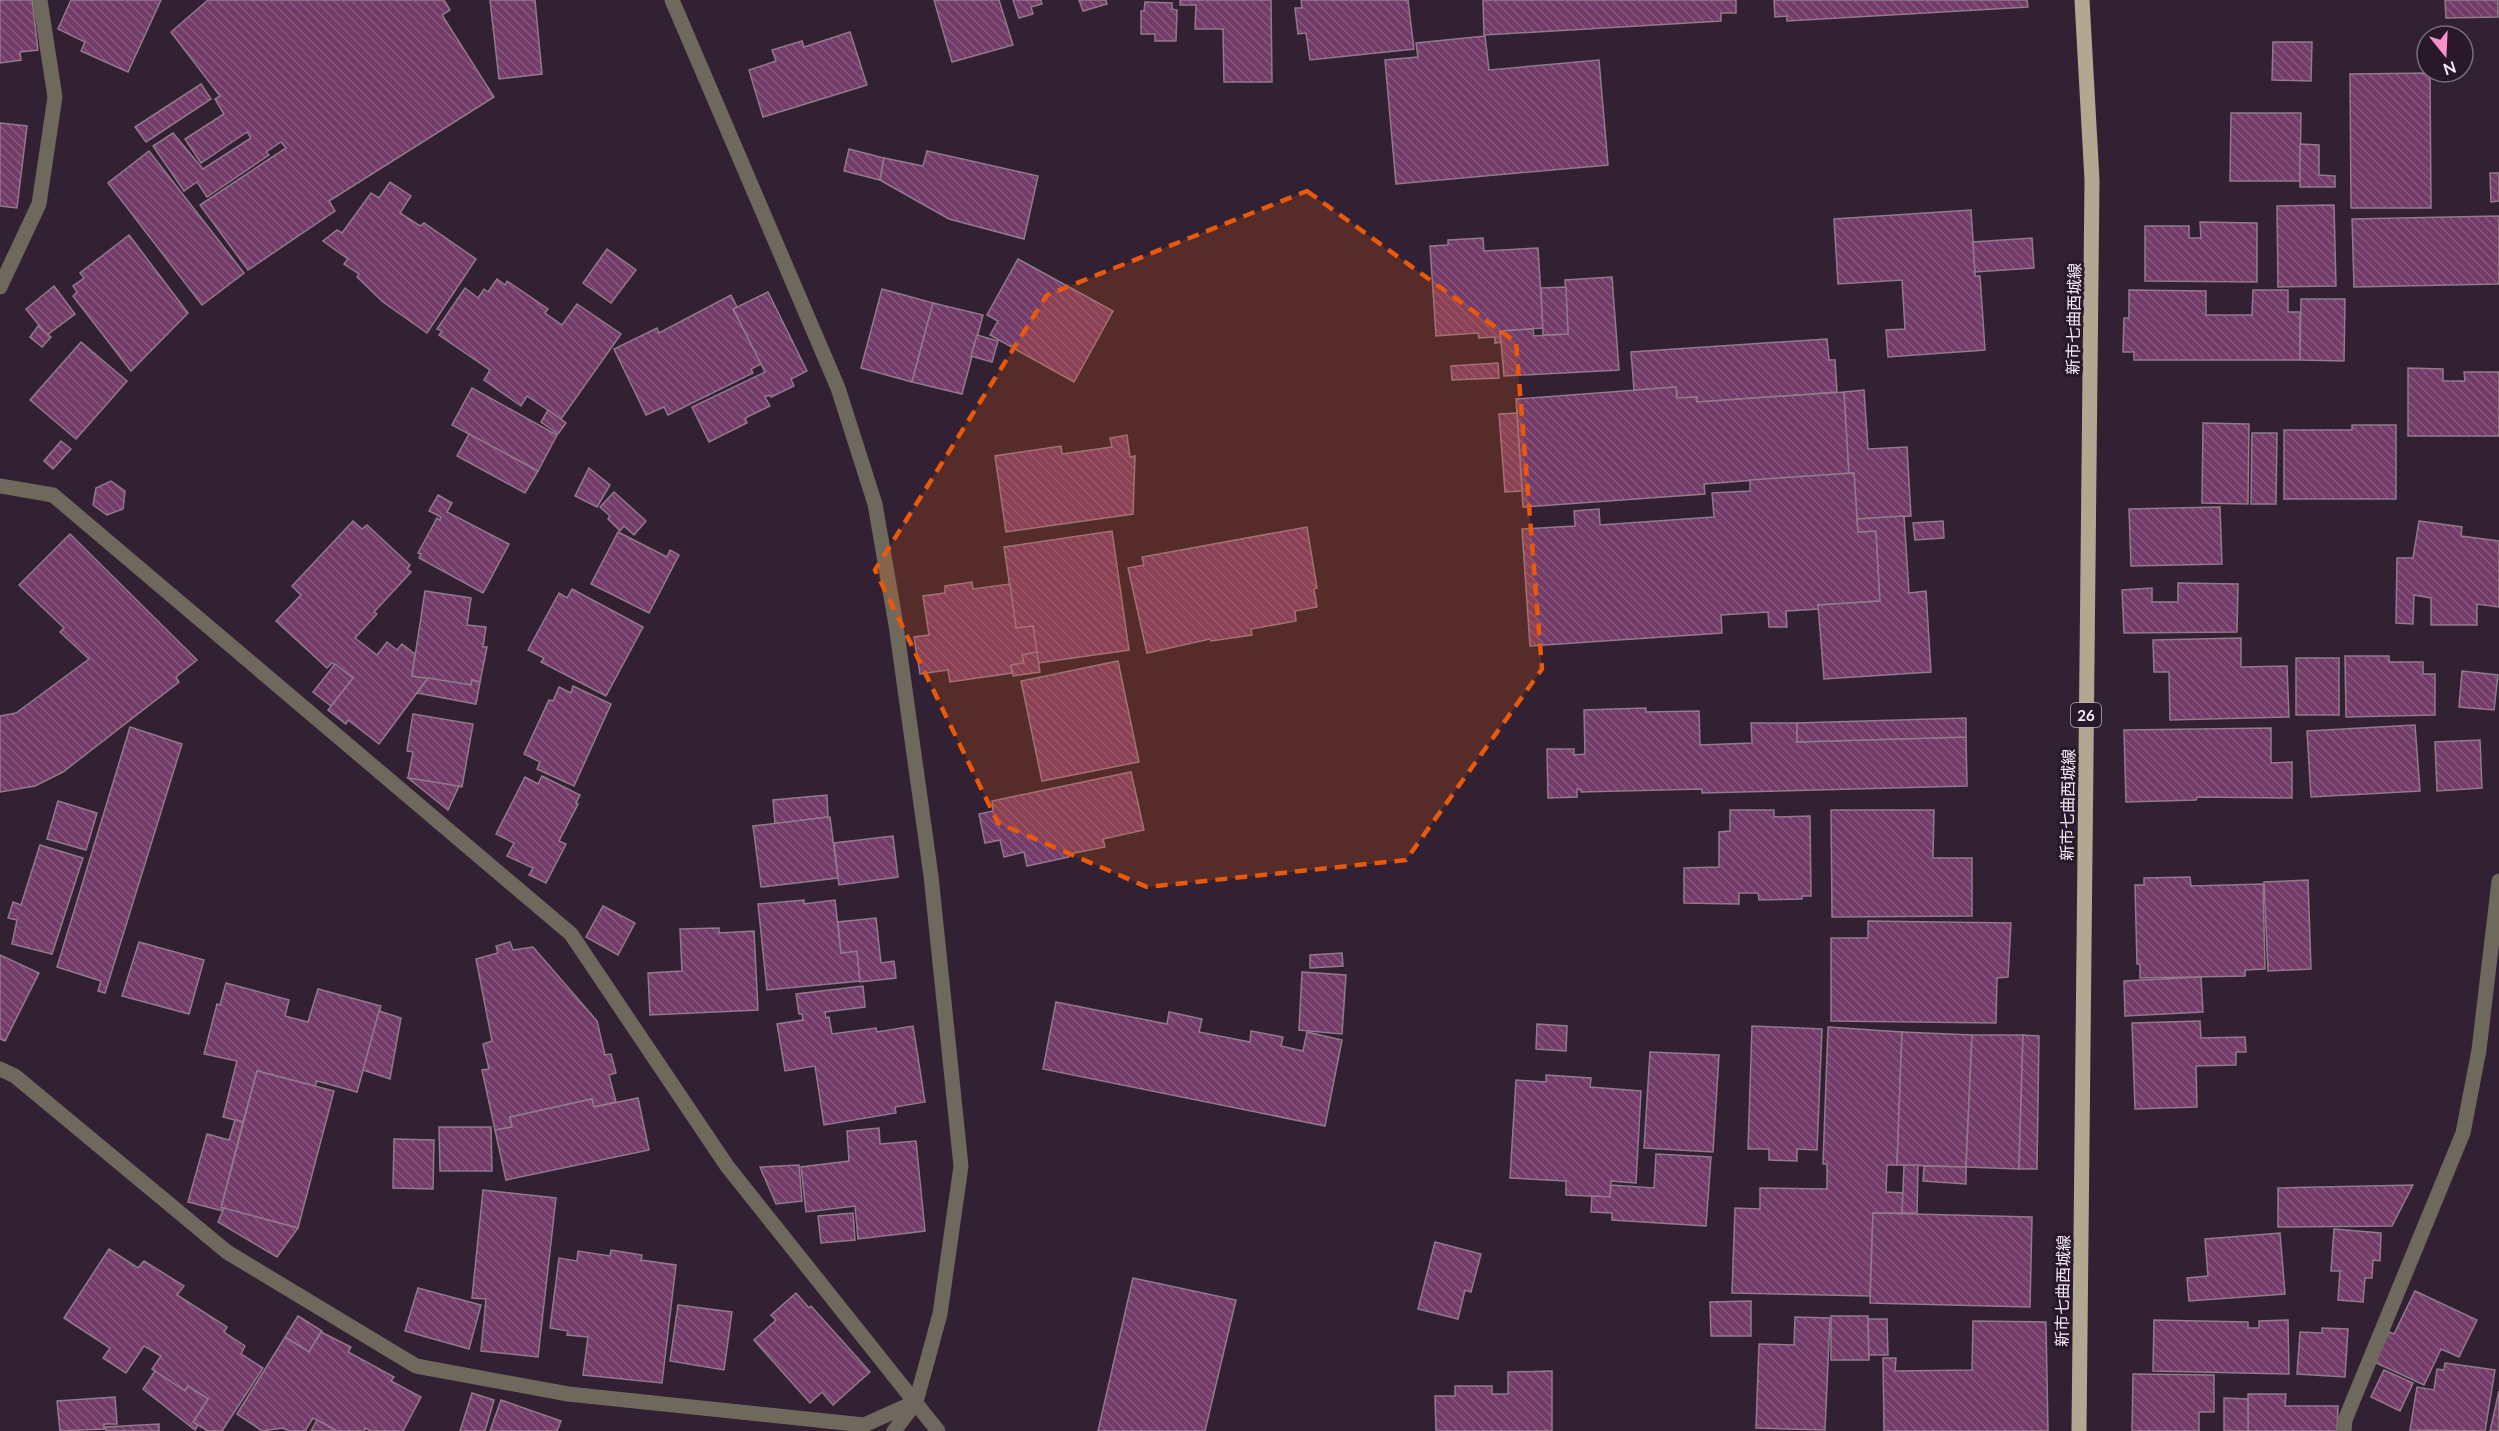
<svg xmlns="http://www.w3.org/2000/svg" width="2499" height="1431" font-family="Lato,'Noto Sans JP',sans-serif">
  <style>
    .building { fill: url(#building-back-hatch); stroke: #92798b; stroke-width: 1.5 }
    .lines { fill: none; stroke-linecap: round; stroke-linejoin: round }
    .street { stroke: #6e685d; stroke-width: 15 }
    .primary { stroke: #b4a791; stroke-width: 15 }
    .marked { fill: #e8590c; fill-opacity: 0.2; stroke: #e8590c; stroke-width: 4.5; stroke-dasharray: 12 8; stroke-linejoin: round }
    .labels { text-anchor: middle; dominant-baseline: central; stroke-width: 6; stroke-linejoin: round; paint-order: stroke }
    .shield { fill: #281829; stroke: #baaebb; stroke-width: 1.5 }
    .shield-label { font-size: 15px; font-weight: bold; fill: #f9eefa }
    .street-label { font-size: 16px; fill: #f9eefa; stroke: #281829 }
  </style>
  <defs>
    <pattern id="building-back-hatch" width="6" height="6" patternUnits="userSpaceOnUse" patternTransform="scale(1.5)"><rect width="6" height="6" fill="#733b68"/><path d="M-1 5l2 2M0 0l6 6M5-1l2 2" fill="none" stroke="#88587e"/></pattern>
  </defs>
  <rect width="100%" height="100%" fill="#322133"/>
  <g class="building">
    <path d="M0,0H32L38,50L20,52L21,60L0,63Z"/>
    <path d="M71,0H161L128,72L81,51L85,42L58,29Z"/>
    <path d="M208,0H444L450,10L442,15L494,97L329,201L335,211L248,270L200,205L286,148L281,142L266,152L269,155L207,197L197,182L184,191L153,146L173,133L203,169L251,138L247,132L201,163L185,139L224,114L215,99L220,96L171,32Z"/>
    <path d="M490,0H535L542,74L499,79Z"/>
    <path d="M934,0H999L1013,45L952,62Z"/>
    <path d="M1013,0H1041L1042,4L1031,7L1033,14L1019,18Z"/>
    <path d="M1079,0H1106L1107,4L1083,11Z"/>
    <path d="M1180,0H1271L1272,82H1224L1223,29H1195L1196,5H1180Z"/>
    <path d="M1301,0H1408L1414,49L1310,60L1306,33L1298,34L1295,8H1302Z"/>
    <path d="M1483,0H1736V13H1721V21L1484,35Z"/>
    <path d="M1774,0H2027L2028,7L1787,21V16L1775,17Z"/>
    <path d="M2445,0H2498V17L2446,18Z"/>
    <path d="M1145,2L1172,3V9L1177,10L1176,41H1155V34H1141V11H1144Z"/>
    <path d="M850,32L867,85L763,117L749,70L776,61L772,50L802,41L804,47Z"/>
    <path d="M1485,36L1489,70L1599,60L1608,165L1396,184L1385,60L1418,57L1416,43Z"/>
    <path d="M2273,42H2312L2311,81L2272,80Z"/>
    <path d="M2430,73L2431,208H2351L2350,74Z"/>
    <path d="M201,84L211,99L146,142L135,127Z"/>
    <path d="M2231,113H2301L2300,181H2230Z"/>
    <path d="M0,123L27,126L17,208L0,206Z"/>
    <path d="M2300,144L2319,145V175L2335,176V187H2300Z"/>
    <path d="M849,149L884,158L880,180L844,171Z"/>
    <path d="M149,151L244,273L202,305L108,183Z"/>
    <path d="M927,151L1038,176L1024,239L949,219L880,180L884,158L923,166Z"/>
    <path d="M2490,173H2499V201L2491,202Z"/>
    <path d="M390,182L411,196L400,213L420,226L424,223L476,259L427,333L383,302L357,277L359,274L344,264L348,259L323,241L337,230L342,233L371,193L379,198Z"/>
    <path d="M2334,205L2336,286L2278,287L2277,206Z"/>
    <path d="M1971,210L1975,272V276H1980L1985,350L1888,357L1886,330L1905,329L1902,280L1838,284L1834,219Z"/>
    <path d="M2499,216V284L2354,287L2352,219Z"/>
    <path d="M2200,222L2257,223V282L2145,281V226H2189V238H2201Z"/>
    <path d="M129,235L188,313L131,371L73,296L77,292L73,286L84,278L80,273Z"/>
    <path d="M1483,238L1484,251L1538,248L1543,328L1500,331L1501,342L1495,343V337L1479,338L1478,333L1436,336L1430,246L1448,245V240Z"/>
    <path d="M2032,238L2034,268L1975,272L1973,242Z"/>
    <path d="M607,249L636,270L611,303L583,283Z"/>
    <path d="M1018,259L1113,311L1074,382L990,335L998,321L987,315Z"/>
    <path d="M1612,277L1619,370L1504,376L1500,331L1533,329L1534,336L1568,334L1565,280Z"/>
    <path d="M497,279L505,285L507,281L548,309L545,313L562,325L577,304L621,334L561,419L527,396L521,406L484,380L490,370L439,335L442,331L437,329L465,288L478,298L484,289L488,292Z"/>
    <path d="M54,286L75,314L47,335L26,309Z"/>
    <path d="M1566,287L1568,334L1543,335L1541,288Z"/>
    <path d="M882,289L933,303L912,382L861,368Z"/>
    <path d="M2129,290L2206,291V315H2252L2253,290H2288V312H2300V360H2134V352H2123L2124,318H2129Z"/>
    <path d="M768,292L807,371L791,379L794,386L771,397L769,395L765,397L770,406L745,418L747,423L709,442L692,407L765,372L733,309Z"/>
    <path d="M731,295L737,307L733,309L761,364L751,369L753,373L668,415L664,407L646,415L614,349L657,328L659,333Z"/>
    <path d="M2301,299H2345L2344,361L2300,360Z"/>
    <path d="M933,303L983,315L962,394L912,382Z"/>
    <path d="M38,326L51,337L42,347L30,337Z"/>
    <path d="M977,335L998,341L992,362L971,356Z"/>
    <path d="M1827,339L1829,360H1835L1837,392L1697,402V397L1677,398L1676,387L1634,390L1631,352Z"/>
    <path d="M81,342L127,381L76,439L30,400Z"/>
    <path d="M1498,363L1499,378L1452,380L1451,366Z"/>
    <path d="M2408,368L2443,369V381H2465L2464,372H2499V436H2408Z"/>
    <path d="M1676,387L1677,398L1697,397V402L1844,392L1849,473L1704,484L1705,494L1523,507L1516,399Z"/>
    <path d="M472,388L557,435L538,471L452,425Z"/>
    <path d="M1864,390L1868,449L1907,447L1911,516L1857,519L1854,473H1849L1844,392Z"/>
    <path d="M548,410L566,423L558,434L541,422Z"/>
    <path d="M1517,413L1522,491L1505,492L1499,414Z"/>
    <path d="M2203,423L2249,424L2248,504L2202,503Z"/>
    <path d="M2352,425H2396V499H2284V430H2352Z"/>
    <path d="M2252,433H2277L2276,504H2251Z"/>
    <path d="M469,434L538,471L525,493L457,456Z"/>
    <path d="M1127,435L1130,457L1135,456L1133,514L1006,532L995,456L1061,446L1062,454L1112,447L1110,438Z"/>
    <path d="M61,441L71,449L53,469L44,461Z"/>
    <path d="M589,468L610,485L597,507L575,496Z"/>
    <path d="M1854,473L1858,532L1876,531L1880,601L1818,605L1819,609L1786,611L1787,627H1769L1768,612L1721,615L1722,633L1530,646L1522,529L1575,526L1574,511L1599,509L1600,525L1714,517L1712,493L1750,491V480Z"/>
    <path d="M111,481L125,491L123,509L107,515L93,505L96,488Z"/>
    <path d="M614,492L646,521L634,535L624,526L620,531L608,519L610,516L600,507Z"/>
    <path d="M438,495L452,503L447,512L509,544L483,593L419,558L421,554L418,553L437,518L440,520L441,517L429,511Z"/>
    <path d="M2220,507L2222,564L2131,566L2129,509Z"/>
    <path d="M1904,516L1909,593L1926,591L1931,672L1824,679L1818,605L1880,601L1876,531L1858,532L1857,519Z"/>
    <path d="M353,521L362,529L367,525L410,565L407,569L411,572L374,612L377,614L355,638L377,655L387,642L397,650L402,644L415,654L412,676L428,678L379,744L348,720L346,724L328,710L353,678L332,663L327,668L276,621L301,595L292,586Z"/>
    <path d="M1943,521L1944,538L1915,540L1913,523Z"/>
    <path d="M2419,521L2462,527L2461,536L2499,541V607L2477,604V625H2431V598L2414,595L2413,624L2396,623L2397,558H2413Z"/>
    <path d="M1307,527L1317,588L1314,589L1317,607L1295,611L1296,621L1251,629L1252,635L1211,641L1210,639L1147,653L1128,568L1144,565L1142,557Z"/>
    <path d="M1112,531L1129,650L1038,663L1033,626L1016,628L1004,547Z"/>
    <path d="M618,532L667,557L670,550L679,555L649,613L591,584Z"/>
    <path d="M70,534L197,660L176,677L179,682L63,772L35,786L0,792V716L16,713L89,659L60,632L64,628L19,585Z"/>
    <path d="M972,582L973,589L1010,584L1016,628L1033,626L1037,652L1022,655L1024,663L1011,665L1012,673L950,682L948,670L920,674L914,637L929,635L923,596L945,593V586Z"/>
    <path d="M2178,583L2238,584L2237,632L2124,633L2122,590L2152,588V602H2178Z"/>
    <path d="M572,589L643,627L606,696L541,662L544,658L528,650L559,593L567,598Z"/>
    <path d="M425,591L471,598L467,625L486,627L483,647H487L480,682L472,680L471,685L412,676Z"/>
    <path d="M2241,638V667L2287,666L2289,717L2170,720L2169,672H2154L2153,640Z"/>
    <path d="M1037,652L1040,672L1013,676L1011,665L1024,663L1022,655Z"/>
    <path d="M2345,656H2389V662H2423V674H2435V715L2346,717Z"/>
    <rect x="2296" y="658" width="43" height="57"/>
    <path d="M1118,661L1139,762L1042,781L1021,681Z"/>
    <path d="M335,664L353,678L331,706L313,692Z"/>
    <path d="M2462,671L2498,675L2494,710L2459,707Z"/>
    <path d="M428,678L471,685L472,680L480,682L476,704L417,693Z"/>
    <path d="M573,686L611,704L574,786L537,769L540,762L524,754L549,700L553,701L559,687L571,693Z"/>
    <path d="M1646,708V712L1699,711L1700,745L1752,743L1751,723H1797V742L1966,737L1967,786L1702,793V789L1581,792V790L1577,789V797L1548,798L1547,749H1574V755L1585,754L1584,710Z"/>
    <path d="M413,714L473,724L462,787L408,778L413,752L407,751Z"/>
    <path d="M1966,718V737L1797,742V723Z"/>
    <path d="M2415,725L2420,791L2311,797L2307,731Z"/>
    <path d="M130,727L182,744L105,993L98,991L101,981L57,967Z"/>
    <path d="M2271,728V763L2292,762V798L2197,797L2196,800L2126,802L2124,730Z"/>
    <path d="M2480,740L2482,788L2437,791L2435,742Z"/>
    <path d="M1131,772L1144,830L1103,839L1105,847L1069,854V857L1027,866L1024,852L1004,857L1000,840L985,843L979,814L993,811L992,801Z"/>
    <path d="M542,776L580,795L576,803L578,804L559,841L566,844L546,883L529,875L533,868L507,856L514,843L496,834L525,777L538,784Z"/>
    <path d="M408,778L459,786L448,810Z"/>
    <path d="M827,795L828,817L775,824L773,800Z"/>
    <path d="M58,801L97,813L86,850L47,839Z"/>
    <path d="M1730,810H1774V817L1810,816L1811,896H1802V899L1759,900L1758,893H1739V904L1684,903V868L1719,867V832L1730,831Z"/>
    <path d="M1831,810H1934L1933,858H1972V916L1832,917Z"/>
    <path d="M828,817H830L838,878L761,887L753,826Z"/>
    <path d="M893,836L898,877L839,885L834,843Z"/>
    <path d="M40,845L83,858L52,954L12,944L17,920L8,918L13,902L21,905Z"/>
    <path d="M2190,877L2191,886L2263,884L2265,969L2245,970V976L2140,978V964H2137L2135,885H2144V878Z"/>
    <path d="M2308,880L2311,969L2268,971L2264,882Z"/>
    <path d="M804,900V904L835,900L841,953L857,951L860,981L767,990L758,904Z"/>
    <path d="M603,906L635,923L618,955L586,937Z"/>
    <path d="M876,918L881,963L894,961L896,978L860,982L857,951L841,953L838,922Z"/>
    <path d="M1868,921L2011,923L2008,977L1997,978L1996,1023L1831,1021V938H1868Z"/>
    <path d="M719,928V933L754,931L758,1010L650,1015L648,973L682,971L680,929Z"/>
    <path d="M139,942L204,960L189,1014L122,996Z"/>
    <path d="M510,942L513,950L533,947L597,1021L605,1055L611,1054L616,1073L609,1075L616,1102L594,1107L592,1099L510,1117L512,1127L495,1130L482,1070L489,1069L483,1044L492,1041L476,959L498,953L496,946Z"/>
    <path d="M1342,953L1343,966L1310,968V955Z"/>
    <path d="M0,955L39,973L5,1041L0,1039Z"/>
    <path d="M1302,972L1346,975L1342,1034L1299,1030Z"/>
    <path d="M2201,977L2203,1012L2125,1016L2124,981Z"/>
    <path d="M226,983L289,1000L285,1016L308,1022L318,989L381,1006L357,1092L317,1081L315,1086L257,1071L243,1122L223,1117L237,1061L204,1054L217,1004L220,1005Z"/>
    <path d="M863,986L865,1007L825,1012L826,1018L829,1017L832,1034L876,1028L877,1032L913,1026L925,1102L895,1107L896,1113L824,1125L815,1066L785,1071L777,1024L803,1020L802,1014H799L796,994Z"/>
    <path d="M1056,1002L1167,1024L1169,1012L1202,1019L1199,1032L1250,1042L1251,1031L1283,1037L1281,1046L1303,1051L1307,1032L1342,1040L1325,1126L1043,1069Z"/>
    <path d="M379,1011L401,1018L390,1079L363,1070Z"/>
    <path d="M2200,1021L2201,1038L2245,1037L2246,1052H2236V1065L2196,1066L2197,1107L2135,1109L2132,1023Z"/>
    <path d="M1537,1024L1567,1026L1566,1051L1536,1049Z"/>
    <path d="M1752,1026L1822,1029L1817,1150L1797,1149V1161L1769,1160V1149H1748Z"/>
    <path d="M1828,1027L1902,1032L1897,1165H1887L1886,1192L1904,1193L1902,1213H1873L1870,1296L1732,1293L1735,1208L1760,1209V1188L1827,1189V1164H1823Z"/>
    <path d="M1902,1032L1972,1035L1966,1167L1897,1165Z"/>
    <path d="M1972,1035H2023L2019,1169L1966,1167Z"/>
    <path d="M2023,1035L2039,1036L2037,1169H2019Z"/>
    <path d="M1650,1052L1719,1055L1713,1152L1644,1148Z"/>
    <path d="M257,1071L334,1091L298,1228L221,1208Z"/>
    <path d="M1546,1075L1591,1078L1590,1087L1641,1091L1636,1183L1611,1181L1610,1197L1566,1195V1181L1510,1178L1516,1080L1546,1082Z"/>
    <path d="M638,1098L649,1150L506,1180L495,1130L512,1127L510,1117L592,1099L594,1107Z"/>
    <path d="M235,1120L243,1122L221,1208H224L223,1211L188,1202L207,1134L229,1140Z"/>
    <path d="M439,1127H491L492,1171H440Z"/>
    <path d="M879,1128L880,1144L916,1141L925,1231L858,1239L855,1206L806,1212L801,1167L849,1161L847,1131Z"/>
    <path d="M394,1139L434,1140L433,1189L393,1188Z"/>
    <path d="M1656,1154L1711,1157L1706,1226L1612,1220V1213L1591,1212L1592,1196L1610,1197L1611,1185L1654,1188Z"/>
    <path d="M799,1165L802,1201L776,1204L760,1167Z"/>
    <path d="M1904,1165H1918L1917,1213H1902Z"/>
    <path d="M1924,1166L1966,1167V1184L1923,1181Z"/>
    <path d="M2413,1185L2392,1226L2278,1227V1188Z"/>
    <path d="M483,1190L556,1198L538,1357L481,1351L486,1299L472,1298Z"/>
    <path d="M224,1208L298,1228L277,1257L218,1222Z"/>
    <path d="M853,1213L855,1240L821,1243L818,1216Z"/>
    <path d="M1873,1213L2032,1217L2030,1307L1870,1303Z"/>
    <path d="M2334,1229L2381,1233L2380,1261L2373,1260L2372,1278H2365L2363,1302L2338,1300L2340,1271H2331Z"/>
    <path d="M2280,1233L2285,1294L2189,1301L2187,1278L2208,1276L2205,1239Z"/>
    <path d="M1435,1242L1481,1254L1471,1292L1465,1290L1458,1319L1418,1309Z"/>
    <path d="M109,1249L138,1268L144,1261L184,1286L177,1295L227,1327L224,1332L245,1346L241,1354L263,1368L222,1431H208L193,1422L208,1399L188,1386L185,1391L152,1369L161,1356L144,1346L126,1373L103,1358L110,1348L64,1318Z"/>
    <path d="M611,1250L642,1255L641,1260L676,1265L662,1383L583,1375L588,1337L567,1335L568,1331L550,1328L559,1258L577,1261L578,1251L610,1256Z"/>
    <path d="M1133,1278L1236,1300L1205,1431H1098Z"/>
    <path d="M418,1288L481,1305L469,1349L405,1331Z"/>
    <path d="M2415,1291L2477,1320L2459,1357L2441,1349L2424,1385L2374,1362L2389,1332L2394,1334Z"/>
    <path d="M796,1293L809,1308L811,1306L870,1372L833,1405L822,1392L810,1403L754,1340L776,1320L771,1315Z"/>
    <path d="M1751,1301V1336H1711L1710,1302Z"/>
    <path d="M678,1305L732,1312L724,1370L670,1361Z"/>
    <path d="M298,1316L322,1331L309,1352L285,1337Z"/>
    <path d="M1831,1316H1868L1869,1360H1831Z"/>
    <path d="M1795,1317L1830,1318L1825,1430L1756,1428L1759,1344L1794,1345Z"/>
    <path d="M1868,1319H1887L1888,1355H1869Z"/>
    <path d="M2154,1320L2248,1322V1328H2259V1321L2288,1320L2289,1374L2153,1371Z"/>
    <path d="M1973,1321L2046,1322L2048,1431H1884L1883,1358H1896L1895,1371L1972,1370Z"/>
    <path d="M2322,1328L2348,1329L2345,1377L2297,1374L2300,1332L2322,1333Z"/>
    <path d="M321,1332L351,1347L348,1352L394,1377L391,1381L421,1397L403,1431H371L365,1428L364,1431H337L313,1418L305,1431H289L283,1428L262,1431L237,1414L285,1337L309,1352Z"/>
    <path d="M2445,1363L2495,1370L2485,1431L2410,1430L2417,1387L2434,1390L2437,1369L2444,1370Z"/>
    <path d="M2384,1370L2413,1383L2400,1411L2371,1397Z"/>
    <path d="M155,1371L185,1391L188,1386L208,1399L193,1422L198,1425L195,1430L143,1389Z"/>
    <path d="M1552,1371V1431H1436L1435,1396H1455V1386H1492V1394H1508V1372Z"/>
    <path d="M2133,1374L2214,1375V1412H2199V1431H2132Z"/>
    <path d="M2499,1391V1431H2490Z"/>
    <path d="M472,1393L494,1400L485,1431H460Z"/>
    <path d="M2248,1394H2286L2285,1406H2338L2337,1431H2248Z"/>
    <path d="M115,1397L117,1424H104V1429L60,1431L57,1401Z"/>
    <path d="M2224,1398L2248,1399V1431H2224Z"/>
    <path d="M501,1400L561,1421L557,1431H490Z"/>
    <path d="M317,1420L337,1431H311Z"/>
    <path d="M159,1424V1431H106L105,1427Z"/>
  </g>
  <g class="lines">
    <g class="street">
      <path d="M672,0L838,388L875,504L896,625L931,876L961,1166L940,1314L916,1402L894,1431"/>
      <path d="M0,287L39,204L55,97L40,0"/>
      <path d="M0,486L53,495L571,934L727,1166L938,1431"/>
      <path d="M0,1069L15,1076L227,1252L416,1366L568,1394L864,1425L913,1403"/>
      <path d="M2344,1431L2345,1420L2463,1133L2479,1050L2499,881"/>
    </g>
    <path class="primary" d="M2079,1431L2092,180L2082,0"/>
  </g>
  <path class="marked" d="M1307,191L1516,342L1542,669L1406,860L1147,887L998,823L875,570L1047,295Z"/>
  <g class="labels">
    <rect class="shield" x="2071" y="703" width="30" height="24" rx="4.5"/>
    <g class="shield-label">
      <text x="2086" y="715">26</text>
    </g>
    <g class="street-label">
      <text transform="translate(2073 319) rotate(-89)">新市七曲西城線</text>
      <text transform="translate(2067 805) rotate(-89)">新市七曲西城線</text>
      <text transform="translate(2062 1291) rotate(-89)">新市七曲西城線</text>
    </g>
  </g>
  <g transform="translate(2445 54) rotate(162)"><circle r="28" fill="#281829" stroke="#7c6e7d" stroke-width="1.5"/>
  <path d="M0-4.5L10 22L0 15L-10 22Z" fill="#f890cb"/>
  <text y="-9" font-size="16" font-weight="bold" text-anchor="middle" fill="#f9eefa">N</text>
  </g>
</svg>
